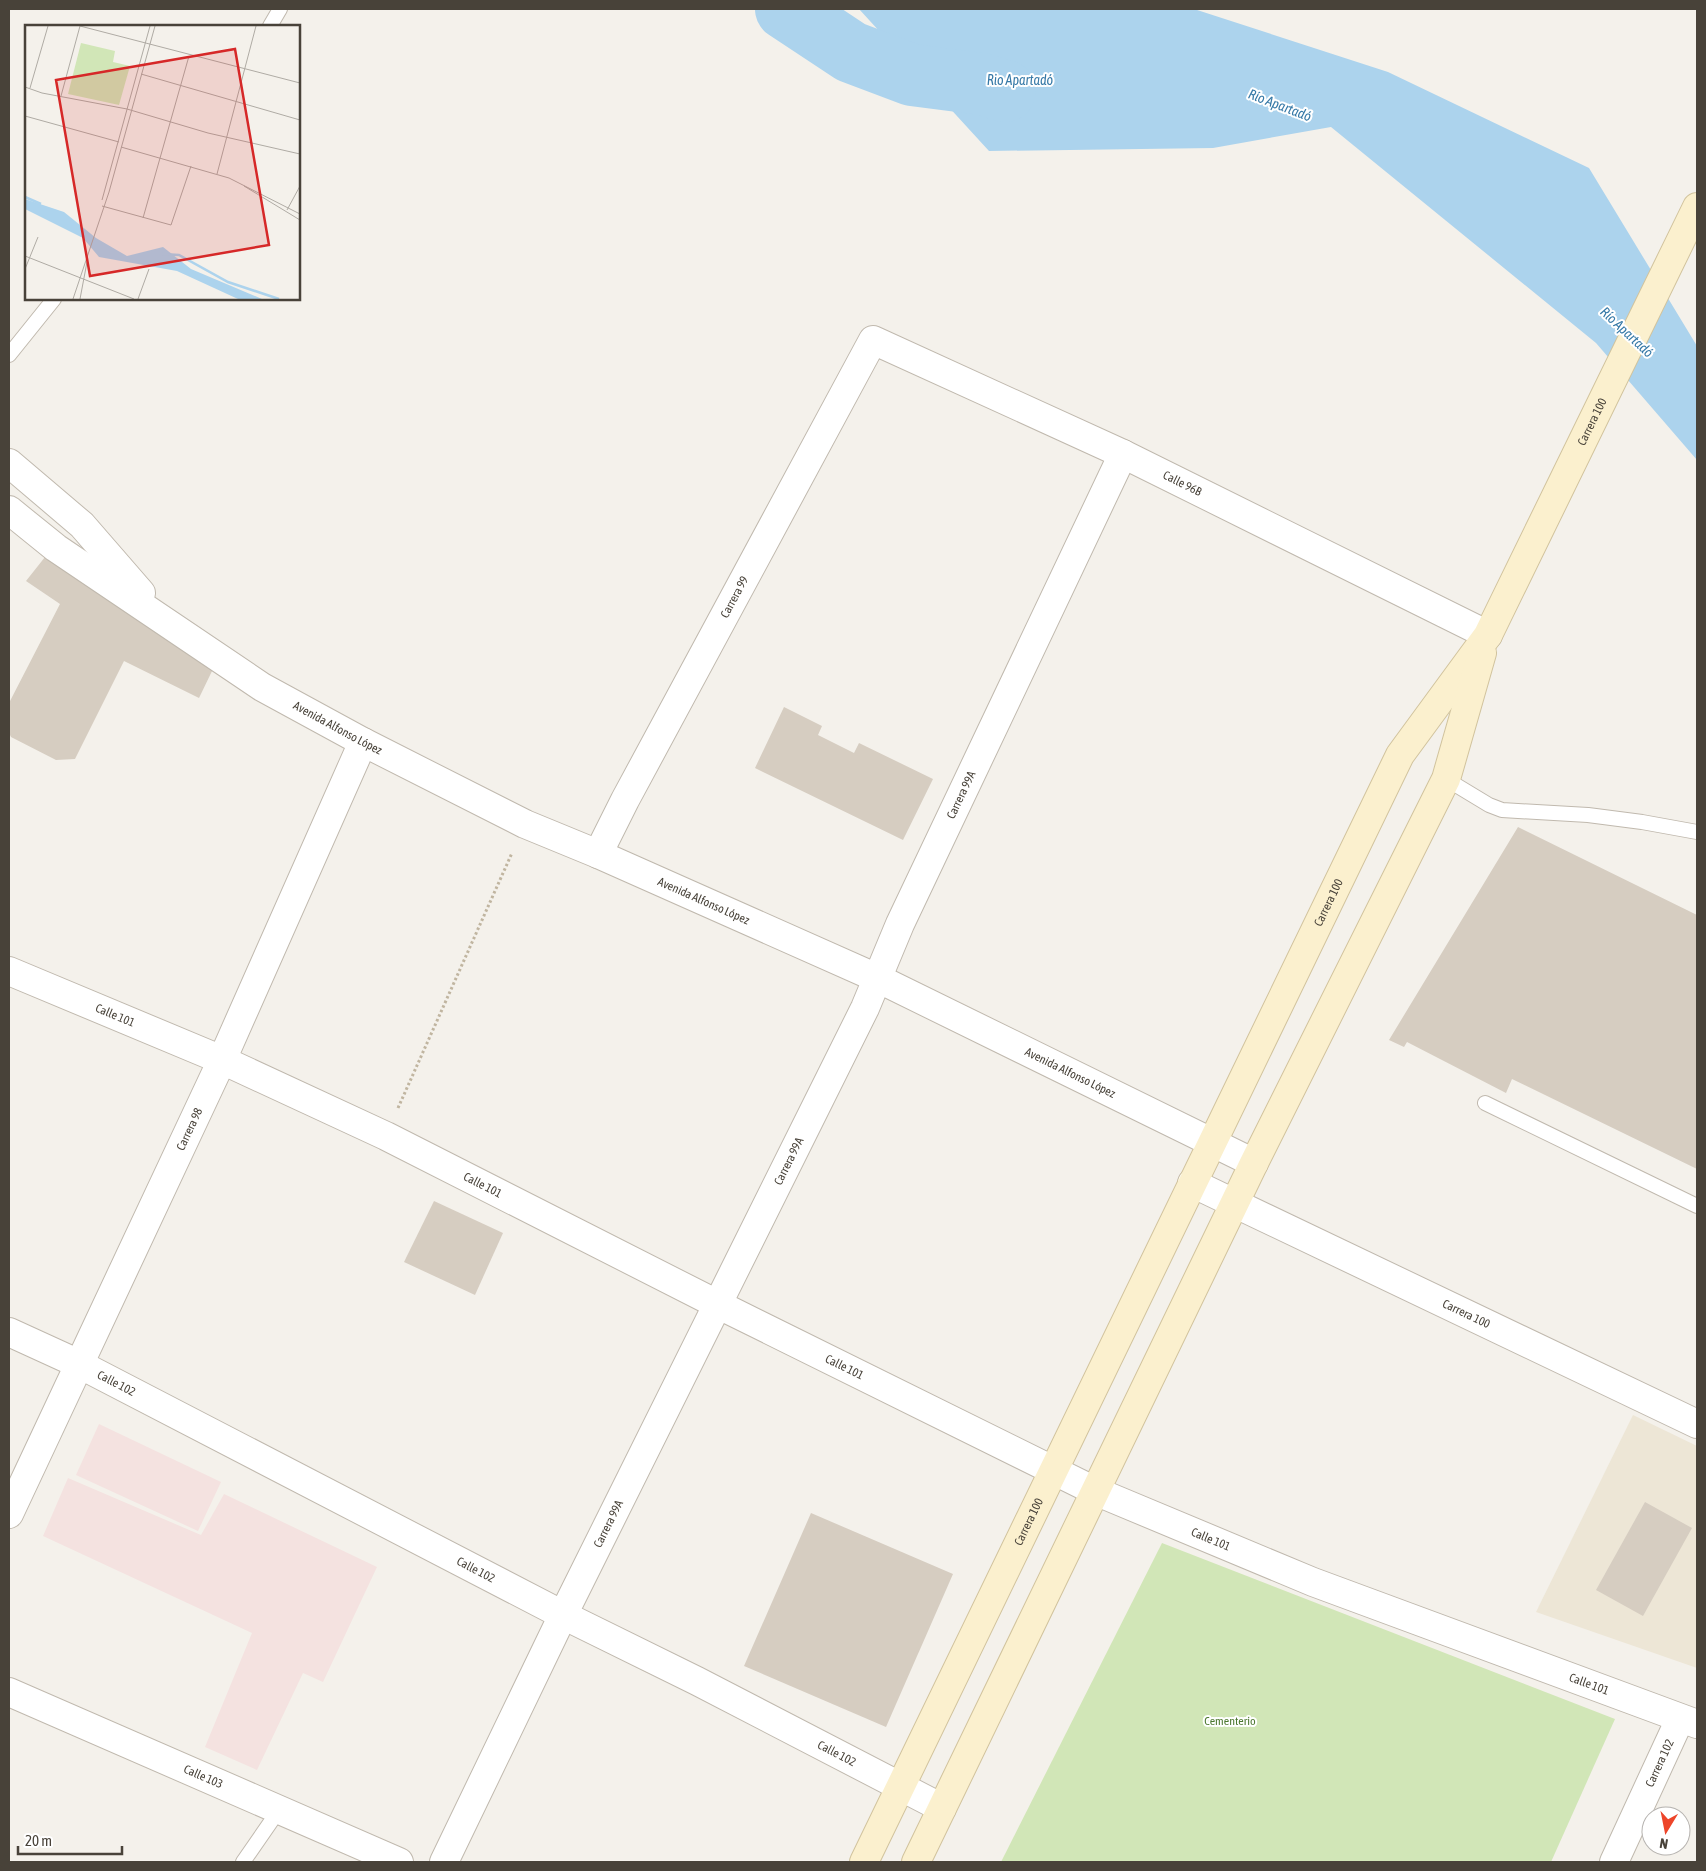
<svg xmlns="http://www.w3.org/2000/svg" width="1706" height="1871" font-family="'Asap Condensed',sans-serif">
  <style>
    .education { fill: #ede6d6 }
    .medical { fill: #f4e2e0 }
    .green { fill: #d1e6b7 }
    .water { fill: #acd3ed }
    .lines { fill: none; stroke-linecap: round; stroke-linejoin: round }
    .river { stroke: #acd3ed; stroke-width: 62 }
    .building { fill: #d6cdc1 }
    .service-casing { stroke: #c0b9ae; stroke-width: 16 }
    .minor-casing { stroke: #c0b9ae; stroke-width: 30 }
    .tertiary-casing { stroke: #c0b9ae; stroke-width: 30 }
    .secondary-casing { stroke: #d1c39d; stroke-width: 30 }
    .path { stroke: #c0b5a0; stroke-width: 3; stroke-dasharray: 2.5 2.5; stroke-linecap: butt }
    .service { stroke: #fff; stroke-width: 14 }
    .minor { stroke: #fff; stroke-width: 28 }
    .tertiary { stroke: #fff; stroke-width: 28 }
    .secondary { stroke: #fbf0ce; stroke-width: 28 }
    .labels { text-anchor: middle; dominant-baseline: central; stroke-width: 4; stroke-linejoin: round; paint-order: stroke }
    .street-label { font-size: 12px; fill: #484239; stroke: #fff }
    .park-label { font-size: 12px; fill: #4b772f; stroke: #fff }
    .water-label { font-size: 14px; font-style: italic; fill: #3679a7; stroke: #fff }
    .inset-river { fill: none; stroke: #acd3ed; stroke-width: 2.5 }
    .inset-road { fill: none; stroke: #afaba4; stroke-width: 1 }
    .view { fill: #d62828; fill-opacity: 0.15; stroke: #d62828; stroke-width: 2.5 }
    .inset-edge { fill: none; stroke: #484239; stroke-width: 2.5 }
  </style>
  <rect width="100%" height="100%" fill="#f4f1eb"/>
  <path class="education" d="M1633,1415L1697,1446V1668L1536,1612Z"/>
  <g class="medical">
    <path d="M99,1424L221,1482L198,1531L76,1475Z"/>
    <path d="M68,1478L201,1535L224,1494L377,1567L323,1682L303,1673L257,1770L205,1747L252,1633L43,1536Z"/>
  </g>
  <path class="green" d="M1162,1543L1615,1719L1551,1862H1001Z"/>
  <path class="water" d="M859,9H1194L1388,72L1589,168L1697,346V460L1596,343L1331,127L1213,148L989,151Z"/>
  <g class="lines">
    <path class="river" d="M786,9L851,52L912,75L982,84L1005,91"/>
  </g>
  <g class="building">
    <path d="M49,552L213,669L199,698L124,661L75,759L56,760L11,737L9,733V703L60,604L26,581Z"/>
    <path d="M784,707L822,726L818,735L854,753L859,743L933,779L903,840L755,768Z"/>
    <path d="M1518,827L1697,915V1169L1512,1079L1506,1093L1407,1042L1404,1047L1389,1040Z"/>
    <path d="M434,1201L503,1233L475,1295L404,1262Z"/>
    <path d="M1645,1502L1692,1528L1643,1616L1596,1590Z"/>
    <path d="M811,1513L953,1574L886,1727L744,1666Z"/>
  </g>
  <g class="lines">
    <defs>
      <g id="service">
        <path d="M270,26L280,9"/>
        <path d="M9,355L54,299"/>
        <path d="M1446,779L1489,805L1502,810L1588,815L1642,822L1697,832"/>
        <path d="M1485,1103L1697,1206"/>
        <path d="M243,1862L279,1810"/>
      </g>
      <g id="minor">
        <path id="s1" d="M598,854L625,800L873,340L1123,454L1488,635"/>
        <path id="s2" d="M9,971L222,1060L386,1136L717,1304L1095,1491L1313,1582L1697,1724"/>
        <path id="s3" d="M1192,1183L1697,1424"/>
        <path id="s4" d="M9,1332L79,1364L563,1615L697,1681L942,1808"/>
        <path id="s5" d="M9,1514L222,1060L363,742"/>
        <path id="s6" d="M444,1862L563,1615L865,1008L900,924L1123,454"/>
        <path id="s7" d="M1614,1862L1680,1719"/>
      </g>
      <g id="tertiary">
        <path d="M9,463L82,525L141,593"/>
        <path id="s8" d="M9,510L56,548L262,687L363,742L525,824L598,854L877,978L1254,1163"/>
        <path id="s9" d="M9,1692L399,1862"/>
      </g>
      <g id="secondary">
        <path id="s10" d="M864,1862L1400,755L1488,635L1697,207"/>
        <path d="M916,1862L1254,1163L1446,779L1482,653"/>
      </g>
    </defs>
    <use href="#service" class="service-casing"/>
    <use href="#minor" class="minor-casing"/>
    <use href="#tertiary" class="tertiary-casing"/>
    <use href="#secondary" class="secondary-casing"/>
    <path class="path" d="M398,1108L512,853"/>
    <use href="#service" class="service"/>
    <use href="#minor" class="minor"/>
    <use href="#tertiary" class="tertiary"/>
    <use href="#secondary" class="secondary"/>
  </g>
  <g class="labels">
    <g class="street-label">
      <text stroke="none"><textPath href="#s10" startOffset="1616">Carrera 100</textPath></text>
      <text stroke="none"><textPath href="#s1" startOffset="924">Calle 96B</textPath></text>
      <text stroke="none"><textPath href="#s1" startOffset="291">Carrera 99</textPath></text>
      <text stroke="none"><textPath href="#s8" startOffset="395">Avenida Alfonso López</textPath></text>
      <text stroke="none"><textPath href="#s6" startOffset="1186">Carrera 99A</textPath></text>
      <text stroke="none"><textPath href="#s8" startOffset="800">Avenida Alfonso López</textPath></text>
      <text stroke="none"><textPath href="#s10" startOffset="1066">Carrera 100</textPath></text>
      <text stroke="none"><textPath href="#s2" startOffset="115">Calle 101</textPath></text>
      <text stroke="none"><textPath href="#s8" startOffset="1205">Avenida Alfonso López</textPath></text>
      <text stroke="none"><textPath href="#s5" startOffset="425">Carrera 98</textPath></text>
      <text stroke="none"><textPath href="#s6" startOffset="781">Carrera 99A</textPath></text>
      <text stroke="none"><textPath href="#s2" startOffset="520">Calle 101</textPath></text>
      <text stroke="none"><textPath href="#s3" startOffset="304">Carrera 100</textPath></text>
      <text stroke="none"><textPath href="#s2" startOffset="925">Calle 101</textPath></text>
      <text stroke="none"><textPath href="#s4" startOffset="119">Calle 102</textPath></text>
      <text stroke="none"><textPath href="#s10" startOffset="378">Carrera 100</textPath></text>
      <text stroke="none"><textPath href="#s6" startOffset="376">Carrera 99A</textPath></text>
      <text stroke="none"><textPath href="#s2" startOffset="1330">Calle 101</textPath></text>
      <text stroke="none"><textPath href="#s4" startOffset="524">Calle 102</textPath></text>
      <text stroke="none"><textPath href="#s2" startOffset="1735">Calle 101</textPath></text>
      <text stroke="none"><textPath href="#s4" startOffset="929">Calle 102</textPath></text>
      <text stroke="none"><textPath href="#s7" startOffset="109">Carrera 102</textPath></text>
      <text stroke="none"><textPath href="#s9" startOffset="212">Calle 103</textPath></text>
    </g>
    <g class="park-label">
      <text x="1230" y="1721">Cementerio</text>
    </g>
    <g class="water-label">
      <text x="1020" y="80">Rio Apartadó</text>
      <text transform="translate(1280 105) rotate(21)">Río Apartadó</text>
      <text transform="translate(1627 332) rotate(43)">Río Apartadó</text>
    </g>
  </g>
  <g transform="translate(25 25)">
    <rect width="275" height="275" fill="#f4f1eb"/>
    <path d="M56,18L90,26L88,37L105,41L94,80L43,69Z" fill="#d1e6b7"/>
    <path d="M0,174L39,187L71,213L102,231L138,222L166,244L237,274H213L152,246L74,232L58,213L0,184Z" fill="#acd3ed"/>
    <path class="inset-river" d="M0,172L16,179M137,229L154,230L203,257L254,274"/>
    <path class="inset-road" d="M55,1L275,58M116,49L275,95M0,62L17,68L102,84L183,108L275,129M5,63L23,1M36,71L55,1M0,91L94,117M96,122L204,153L275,189M192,149L231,1M219,161L275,195M77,175L125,1M77,181L146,200L166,141M262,185L275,161M118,193L164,31M0,231L109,274M0,244L13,212M48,274L84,167L130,1M55,274L62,237M113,274L124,244"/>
    <path class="view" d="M210,24L244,220L65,251L31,55Z"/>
    <rect width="275" height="275" class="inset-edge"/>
  </g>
  <rect width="1706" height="1871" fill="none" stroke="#484239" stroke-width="20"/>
  <g transform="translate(1666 1831) rotate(190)"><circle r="24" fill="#ffffff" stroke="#b6b3b0"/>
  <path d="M0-4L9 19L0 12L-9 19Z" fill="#ed452a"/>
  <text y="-8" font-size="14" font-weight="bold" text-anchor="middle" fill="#484239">N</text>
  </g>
  <path d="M18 1846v8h104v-8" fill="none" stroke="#484239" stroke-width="2.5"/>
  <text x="25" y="1846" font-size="15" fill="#484239" stroke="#ffffff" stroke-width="4" paint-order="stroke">20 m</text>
</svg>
